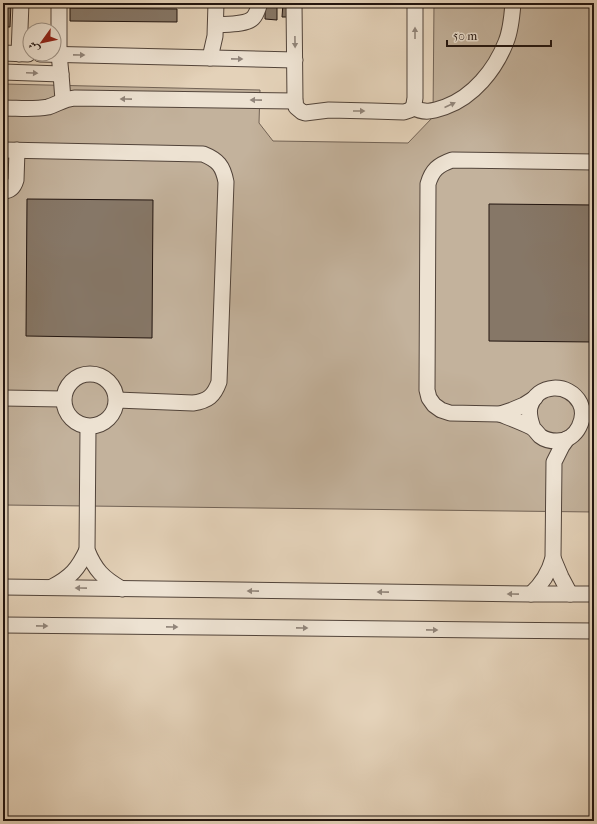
<svg xmlns="http://www.w3.org/2000/svg" width="597" height="824" font-family="'IM FELL French Canon',Amiri,serif">
  <style>
    .green { fill: #c3b29c; stroke: #726356 }
    .building { fill: #867767; stroke: #21140f }
    .lines { fill: none; stroke-linecap: round; stroke-linejoin: round }
    .minor-casing { stroke: #52443a; stroke-width: 17 }
    .minor { stroke: #ede2d2; stroke-width: 15 }
    .oneway { fill: #91857a }
  </style>
  <rect width="100%" height="100%" fill="#e4d2b9"/>
  <filter id="stains"><feTurbulence type="fractalNoise" baseFrequency=".005" numOctaves="4"/><feColorMatrix values="0 0 0 0 .2 0 0 0 0 .09 0 0 0 0 .02 0 0 0 .5 -.17"/></filter>
  <radialGradient id="worn" r=".72"><stop offset=".6" stop-color="#630" stop-opacity="0"/><stop offset="1" stop-color="#630" stop-opacity=".3"/></radialGradient>
  <path class="green" d="M434,3H594V512L3,505V84L260,90L259,123L273,141L408,143L433,117Z"/>
  <g class="building">
    <path d="M3,3H11L10,27H3Z"/>
    <path d="M265,3H277V20L265,19Z"/>
    <path d="M283,3H291V17H282Z"/>
    <path d="M70,8L177,9V22L70,21Z"/>
    <path d="M27,199L153,200L152,338L26,336Z"/>
    <path d="M489,204L594,205V342L489,341Z"/>
  </g>
  <g class="lines">
    <defs>
      <g id="minor">
        <path d="M59,3V54L61,74L63,100"/>
        <path d="M294,3L295,101L296,107L302,112L305,113L329,110L372,111L404,112L410,110L413,107L414,104L415,98V3"/>
        <path d="M216,25C226,24 246,25 253,18C257,14 258,8 260,3"/>
        <path d="M3,53L28,54"/>
        <path d="M19,54L21,3"/>
        <path d="M40,54L295,60"/>
        <path d="M210,58L215,36L216,3"/>
        <path d="M3,72L61,74"/>
        <path d="M413,107C424,114 433,111 445,107C473,97 495,70 506,42C511,30 512,16 513,3"/>
        <path d="M3,108C18,108 33,110 48,107C58,104 63,99 75,98L295,101"/>
        <path d="M3,150L203,154C218,160 223,166 226,182L219,382C214,396 208,401 193,403L117,400"/>
        <path d="M3,191C10,191 14,187 16,180L17,150"/>
        <circle cx="90" cy="400" r="26"/>
        <path d="M3,398L63,399"/>
        <path d="M535,398L524,405L512,410L500,414L450,413L441,410L434,405L429,398L427,390L428,184C432,170 438,165 452,160L594,162"/>
        <path d="M500,414C510,418 521,422 531,427C535,429 537,433 540,436C545,440 551,441 557,441C567,441 575,435 579,427C583,419 584,411 580,403C569,382 537,383 530,407C528,415 531,422 533,428"/>
        <path d="M88,427L87,550C95,570 103,578 122,589"/>
        <path d="M553,558L561,577L570,594"/>
        <path d="M3,587L531,594H594"/>
        <path d="M52,587C71,577 78,569 87,550"/>
        <path d="M531,594C542,584 549,573 553,558L554,462L562,446L567,439"/>
        <path d="M3,625L594,631"/>
      </g>
    </defs>
    <use href="#minor" class="minor-casing"/>
    <use href="#minor" class="minor"/>
  </g>
  <defs><path id="oneway-solid" d="M-6-.8H1V-3.2L6.5 0L1 3.2V.8H-6Z"/></defs>
  <g class="oneway">
    <use href="#oneway-solid" transform="translate(415 33) rotate(-90)"/>
    <use href="#oneway-solid" transform="translate(295 42) rotate(89)"/>
    <use href="#oneway-solid" transform="translate(79 55) rotate(1)"/>
    <use href="#oneway-solid" transform="translate(237 59) rotate(1)"/>
    <use href="#oneway-solid" transform="translate(32 73) rotate(2)"/>
    <use href="#oneway-solid" transform="translate(126 99) rotate(-179)"/>
    <use href="#oneway-solid" transform="translate(256 100) rotate(-179)"/>
    <use href="#oneway-solid" transform="translate(450 105) rotate(-24)"/>
    <use href="#oneway-solid" transform="translate(359 111)"/>
    <use href="#oneway-solid" transform="translate(81 588) rotate(-179)"/>
    <use href="#oneway-solid" transform="translate(253 591) rotate(-179)"/>
    <use href="#oneway-solid" transform="translate(383 592) rotate(-179)"/>
    <use href="#oneway-solid" transform="translate(513 594) rotate(-179)"/>
    <use href="#oneway-solid" transform="translate(42 626) rotate(1)"/>
    <use href="#oneway-solid" transform="translate(172 627) rotate(1)"/>
    <use href="#oneway-solid" transform="translate(302 628) rotate(1)"/>
    <use href="#oneway-solid" transform="translate(432 630) rotate(1)"/>
  </g>
  <rect width="597" height="824" fill="none" stroke="#e4d2b9" stroke-width="16"/>
  <rect x="4" y="4" width="589" height="816" fill="none" stroke="#21140f" stroke-width="2"/>
  <rect x="8" y="8" width="581" height="808" fill="none" stroke="#21140f"/>
  <g transform="translate(42 42) rotate(237)"><circle r="19" fill="#ede2d2" stroke="#9b9084"/>
  <path d="M0-3L7 15L0 10L-7 15Z" fill="#8f2418"/>
  <text y="-6" font-size="11" font-weight="bold" text-anchor="middle" fill="#21140f">ش</text>
  </g>
  <path d="M447 40v6h104v-6" fill="none" stroke="#21140f" stroke-width="2"/>
  <text x="453" y="40" font-size="12" fill="#21140f" stroke="#ede2d2" stroke-width="3" paint-order="stroke">50 m</text>
  <rect width="100%" height="100%" filter="url(#stains)"/>
  <rect width="100%" height="100%" fill="url(#worn)"/>
</svg>
